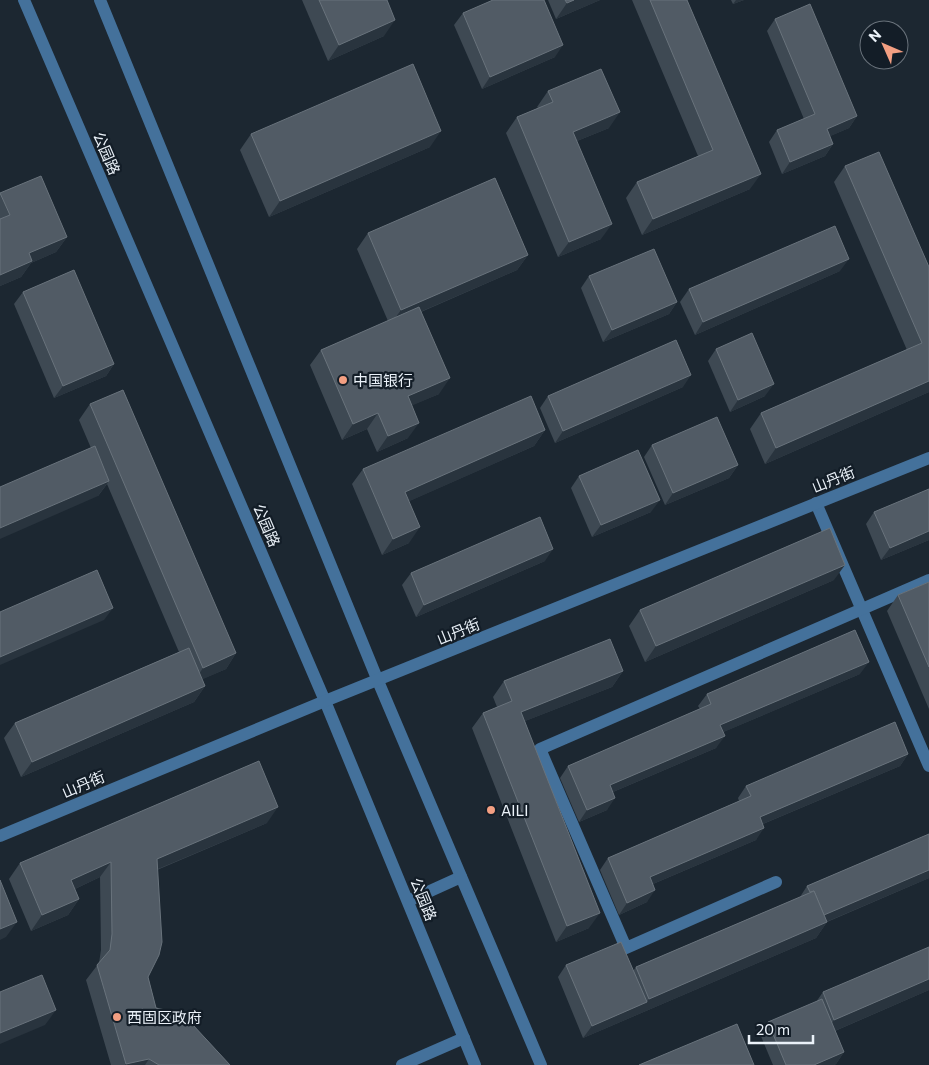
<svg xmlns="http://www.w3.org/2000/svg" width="929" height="1065" font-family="Commissioner,'Noto Sans SC',sans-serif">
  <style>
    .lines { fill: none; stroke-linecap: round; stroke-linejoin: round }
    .service { stroke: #44719b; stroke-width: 12 }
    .minor { stroke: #44719b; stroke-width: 12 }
    .tertiary { stroke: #44719b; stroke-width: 12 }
    .wall { fill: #3e4953 }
    .shaded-wall { fill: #29343e }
    .building { fill: #515b65; stroke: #69737c }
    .poi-dot { fill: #f39f82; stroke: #131d27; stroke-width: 2 }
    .labels { text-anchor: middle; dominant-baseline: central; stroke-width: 4.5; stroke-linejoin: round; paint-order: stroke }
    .street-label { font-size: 15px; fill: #ebf2f9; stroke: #131d27 }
    .poi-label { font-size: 15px; fill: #ebf2f9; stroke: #131d27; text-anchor: start }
  </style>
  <rect width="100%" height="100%" fill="#1c2731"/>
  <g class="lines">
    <path class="service" d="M402,1065L464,1038"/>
    <g class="minor">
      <path d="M816,503L929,766"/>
      <path d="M776,882L626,948L540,749L929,580"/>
      <path d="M408,901L461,877"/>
    </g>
    <g class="tertiary">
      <path d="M24,0L325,701L475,1065"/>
      <path d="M100,0L378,681L541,1065"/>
      <path d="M0,836L325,701L929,458"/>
    </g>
  </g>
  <g class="wall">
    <path d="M302,0H387L384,36L328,61Z"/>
    <path d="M548,0H600L556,19Z"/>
    <path d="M632,0H687L750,189L642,235L626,198L637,182L698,156Z"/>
    <path d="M731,0H744L733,4Z"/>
    <path d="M463,13L555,57L482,89L454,25Z"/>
    <path d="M775,19L857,116L849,128L830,136L833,144L825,156L782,174L769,142L777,130L804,119L767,31Z"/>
    <path d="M548,91L609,128L577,141L601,239L558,257L506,133L517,117L538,108L537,107Z"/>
    <path d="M251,134L430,147L269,217L240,150Z"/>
    <path d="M845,166L929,267V392L765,464L750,429L761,413L907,350L834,182Z"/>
    <path d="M0,193L67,237L56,252L31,263L21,277L0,286Z"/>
    <path d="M368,233L528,255L517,270L421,312L439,394L412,405L408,438L377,452L367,429L342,440L310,365L321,350L388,321L357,249Z"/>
    <path d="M840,271L695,335L680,302L689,289Z"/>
    <path d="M589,276L677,302L669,314L603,342L581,288Z"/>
    <path d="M23,292L114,364L106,376L54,398L14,304Z"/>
    <path d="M716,349L765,396L730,412L708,361Z"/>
    <path d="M683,387L555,443L540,408L548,396Z"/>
    <path d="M90,404L236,653L226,669L202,679L205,686L194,702L21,777L4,738L15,723L179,652L107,484L98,496L91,448L79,420Z"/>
    <path d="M545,430L534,446L409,501V543L382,555L352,484L363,469Z"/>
    <path d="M652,445L738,465L729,478L665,505L644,457Z"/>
    <path d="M579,476L651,512L592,537L571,488Z"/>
    <path d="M874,512L929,540L881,560L866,524Z"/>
    <path d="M545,561L416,617L402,585L411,573Z"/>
    <path d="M834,580L645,662L629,626L640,610Z"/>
    <path d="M929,582V709L887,611L898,595Z"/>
    <path d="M623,671L612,687L525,721L589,928L556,942L472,728L483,713L497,707L493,697L504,681Z"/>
    <path d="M860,674L723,732L716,748L613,792L607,810L579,822L560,778L568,766L700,709L698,706L707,694Z"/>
    <path d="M908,754L900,766L763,824L756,840L653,884L647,902L619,915L600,870L608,858L739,801L738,798L746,786Z"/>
    <path d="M267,823L157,870L148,977L156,1008L230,1065H111L86,980L99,963L101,950L100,877L75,889L79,899L68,915L31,931L9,879L20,863Z"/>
    <path d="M929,834V878L827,922L816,938L583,1038L558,977L566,965L633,971L636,967L800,897L807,886Z"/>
    <path d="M929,990L835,1031L844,1052L836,1064L834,1065H773L760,1034L768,1022L816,1002L823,992Z"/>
  </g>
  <g class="shaded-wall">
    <path d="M574,0H600L556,19L567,3Z"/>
    <path d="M736,0H744L733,4Z"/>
    <path d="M395,20L384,36L328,61L339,45Z"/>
    <path d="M563,45L555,57L482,89L490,77Z"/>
    <path d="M620,112L609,128L562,147L573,132Z"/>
    <path d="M857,116L849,128L819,141L827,129Z"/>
    <path d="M441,131L430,147L269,217L280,201Z"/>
    <path d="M833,144L825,156L782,174L790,162Z"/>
    <path d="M761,174L750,189L642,235L653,219Z"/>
    <path d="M612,224L601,239L558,257L569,242Z"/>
    <path d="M67,237L56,252L31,263L21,277L0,286V275L29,253Z"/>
    <path d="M528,255L517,270L390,325L401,310Z"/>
    <path d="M849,259L840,271L695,335L703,322Z"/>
    <path d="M677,302L669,314L603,342L612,330Z"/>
    <path d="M114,364L106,376L54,398L63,386Z"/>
    <path d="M691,375L683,387L555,443L563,431Z"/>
    <path d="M450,378L439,394L397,412L408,396Z"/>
    <path d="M929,381V392L765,464L776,448Z"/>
    <path d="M774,384L765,396L730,412L738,400Z"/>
    <path d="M378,413L367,429L342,440L353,424Z"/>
    <path d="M419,423L408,438L377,452L388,436Z"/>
    <path d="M545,430L534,446L394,508L405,492Z"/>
    <path d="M738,465L729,478L665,505L673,493Z"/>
    <path d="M109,481L98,496L0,539V528Z"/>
    <path d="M660,500L651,512L592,537L601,525Z"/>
    <path d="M420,527L409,543L382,555L393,539Z"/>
    <path d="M929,531V540L881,560L890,548Z"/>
    <path d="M553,549L545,561L416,617L424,605Z"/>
    <path d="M845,565L834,580L645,662L656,646Z"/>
    <path d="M113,608L104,620L0,665V657Z"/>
    <path d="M236,653L226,669L192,684L203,668Z"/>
    <path d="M869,662L860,674L712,737L720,725Z"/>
    <path d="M623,671L612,687L510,727L521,712Z"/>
    <path d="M205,686L194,702L21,777L32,762Z"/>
    <path d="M725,736L716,748L601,797L610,785Z"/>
    <path d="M908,754L900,766L751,829L760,817Z"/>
    <path d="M615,798L607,810L579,822L587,810Z"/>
    <path d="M278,807L267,823L146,874L157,859Z"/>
    <path d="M764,828L756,840L641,889L650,877Z"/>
    <path d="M111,862L100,877L60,896L71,880Z"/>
    <path d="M929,870V878L812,928L821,916Z"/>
    <path d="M655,890L647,902L619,915L627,903Z"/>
    <path d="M79,899L68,915L31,931L42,915Z"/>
    <path d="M600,913L589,928L556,942L567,926Z"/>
    <path d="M17,922L6,937L0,940V929Z"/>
    <path d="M827,922L816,938L583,1038L592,1026L647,1002L649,999Z"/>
    <path d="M929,979V990L823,1036L834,1020Z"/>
    <path d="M56,1010L45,1025L0,1044V1033Z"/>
    <path d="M844,1052L836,1064L834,1065H814Z"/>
    <path d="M149,1059L145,1065H125L126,1064Z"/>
  </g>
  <g class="building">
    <path d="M319,0H387L395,20L339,45Z"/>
    <path d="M493,0H544L563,45L490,77L463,13Z"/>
    <path d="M565,0H574L567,3Z"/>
    <path d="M650,0H687L761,174L653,219L637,182L713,150Z"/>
    <path d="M810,4L857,116L827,129L833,144L790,162L777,130L815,114L775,19Z"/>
    <path d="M413,64L441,131L280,201L251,134Z"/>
    <path d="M601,69L620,112L573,132L612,224L569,242L517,117L553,102L548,91Z"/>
    <path d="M879,152L929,267V381L776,448L761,413L922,343L845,166Z"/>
    <path d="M41,176L67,237L29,253L32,261L0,275V219L10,215L0,193Z"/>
    <path d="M495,178L528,255L401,310L368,233Z"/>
    <path d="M835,226L849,259L703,322L689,289Z"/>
    <path d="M654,249L677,302L612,330L589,276Z"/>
    <path d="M74,270L114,364L63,386L23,292Z"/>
    <path d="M419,307L450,378L408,396L419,423L388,436L378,413L353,424L321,350Z"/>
    <path d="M752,333L774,384L738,400L716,349Z"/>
    <path d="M676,340L691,375L563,431L548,396Z"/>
    <path d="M123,390L236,653L203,668L90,404Z"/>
    <path d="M531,396L545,430L405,492L420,527L393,539L363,469Z"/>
    <path d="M717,417L738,465L673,493L652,445Z"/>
    <path d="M95,446L109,481L0,528V487Z"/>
    <path d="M638,450L660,500L601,525L579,476Z"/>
    <path d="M929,489V531L890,548L874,512Z"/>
    <path d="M540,517L553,549L424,605L411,573Z"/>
    <path d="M830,528L845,565L656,646L640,610Z"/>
    <path d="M97,570L113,608L0,657V612Z"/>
    <path d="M929,582V667L898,595Z"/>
    <path d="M855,630L869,662L720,725L725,736L610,785L615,798L587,810L568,766L711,704L707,694Z"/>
    <path d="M610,639L623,671L521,712L600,913L567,926L483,713L512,701L504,681Z"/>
    <path d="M189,648L205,686L32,762L15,723Z"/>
    <path d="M895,722L908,754L760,817L764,828L650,877L655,890L627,903L608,858L751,796L746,786Z"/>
    <path d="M259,761L278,807L157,859L162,942L159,955L148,977L156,1008L170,1011L193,1025L230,1065H159L149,1059L126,1064L97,965L110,950L112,934L111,862L71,880L79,899L42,915L20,863Z"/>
    <path d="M929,834V870L824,915L814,891L810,892L807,886Z"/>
    <path d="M0,880L17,922L0,929Z"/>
    <path d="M814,891L827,922L649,999L636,967Z"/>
    <path d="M621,942L647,1002L592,1026L566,965Z"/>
    <path d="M929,947V979L834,1020L823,992Z"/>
    <path d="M42,975L56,1010L0,1033V992Z"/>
    <path d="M822,999L844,1052L814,1065H786L768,1022Z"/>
    <path d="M737,1024L754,1065H639Z"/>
  </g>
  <g class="poi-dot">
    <circle cx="343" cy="380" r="5"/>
    <circle cx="491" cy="810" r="5"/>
    <circle cx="117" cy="1017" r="5"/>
  </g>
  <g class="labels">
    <g class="street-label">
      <text transform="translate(107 153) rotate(67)">公园路</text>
      <text transform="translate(833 479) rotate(-22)">山丹街</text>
      <text transform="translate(267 525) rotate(67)">公园路</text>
      <text transform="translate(458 631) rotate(-22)">山丹街</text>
      <text transform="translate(83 784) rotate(-23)">山丹街</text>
      <text transform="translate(424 899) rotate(68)">公园路</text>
    </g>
    <g class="poi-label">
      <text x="353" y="380">中国银行</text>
      <text x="501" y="810">AILI</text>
      <text x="127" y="1017">西固区政府</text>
    </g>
  </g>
  <g transform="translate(884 45) rotate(315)"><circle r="24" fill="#131d27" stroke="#69727b"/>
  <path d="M0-4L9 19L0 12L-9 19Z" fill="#f39f82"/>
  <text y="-8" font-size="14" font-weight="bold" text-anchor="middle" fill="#ebf2f9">N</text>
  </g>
  <path d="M749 1035v8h64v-8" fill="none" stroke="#ebf2f9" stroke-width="2.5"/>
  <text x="756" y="1035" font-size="15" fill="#ebf2f9" stroke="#131d27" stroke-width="4" paint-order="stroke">20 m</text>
</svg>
